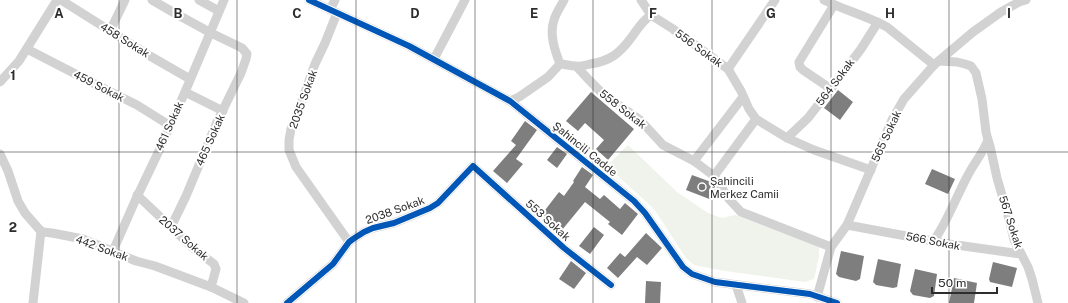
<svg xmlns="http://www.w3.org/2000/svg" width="1068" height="303" font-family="'Public Sans',sans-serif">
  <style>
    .green { fill: #f0f3eb }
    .building { fill: #7e7e7e }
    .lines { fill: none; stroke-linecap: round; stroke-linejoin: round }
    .minor { stroke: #d2d2d2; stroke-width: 9 }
    .cycleway-casing { stroke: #fff; stroke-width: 8 }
    .cycleway { stroke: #0057b8; stroke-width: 6 }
    .grid { fill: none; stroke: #2d2d2d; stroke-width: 1; stroke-opacity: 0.55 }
    .poi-dot { fill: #767676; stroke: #fff; stroke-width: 1.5 }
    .labels { text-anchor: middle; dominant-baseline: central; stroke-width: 4; stroke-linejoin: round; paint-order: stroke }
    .street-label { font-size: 11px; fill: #2d2d2d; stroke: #fff }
    .poi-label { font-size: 11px; fill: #2d2d2d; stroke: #fff; text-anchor: start }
    .grid-label { font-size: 13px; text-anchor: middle; font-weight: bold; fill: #2d2d2d; stroke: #fff; stroke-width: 4; stroke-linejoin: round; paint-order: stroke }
  </style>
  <rect width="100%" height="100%" fill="#fff"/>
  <path class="green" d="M628,145L677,192L708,213L722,218L735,215L819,247V257L814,279L805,282L725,271L694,265L686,258L654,209L607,166Z"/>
  <g class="building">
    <path d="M838,90L853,102L840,120L824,108Z"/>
    <path d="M591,92L634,129L608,160L596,149L604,140L585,123L578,131L566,121Z"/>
    <path d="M525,121L537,130L516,159L523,164L507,183L493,171L516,145L511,141Z"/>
    <path d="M557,147L567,154L557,168L547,160Z"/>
    <path d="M582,167L593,175L585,187L600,199L604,195L620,209L625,203L638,214L622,235L608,224L610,222L585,202L562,230L542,214L559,192L564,196L574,182L573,181Z"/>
    <path d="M932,169L955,179L948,194L925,184Z"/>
    <path d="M692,175L711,182L716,190L712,200L686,190Z"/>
    <path d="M594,227L604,235L590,254L579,246Z"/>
    <path d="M646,233L662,248L647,265L637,257L618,278L607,268L620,253L625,257Z"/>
    <path d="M841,251L864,256L860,279L856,281L839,277L836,274Z"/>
    <path d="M878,259L901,264L897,287L893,288L876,285L873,282Z"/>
    <path d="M571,261L586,273L574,289L559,279Z"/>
    <path d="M993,262L1017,268L1012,287L990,282L989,279Z"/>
    <path d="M915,269L937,274L934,296L930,298L913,295L910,291Z"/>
    <path d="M954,278L977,283L974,303H949Z"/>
    <path d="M646,281L661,282L660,303H645Z"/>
  </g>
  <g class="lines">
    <g class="minor">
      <path d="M61,0L150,56L190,79"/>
      <path d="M152,0L171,11L211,33L238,46L242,48L247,54L246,59L241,73L217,122L186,196L171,227"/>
      <path d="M199,0L219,11"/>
      <path d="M309,0L409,46L510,101L634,201L645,213L683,267L692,274L715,282L810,294L837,303"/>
      <path d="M641,0L651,15L673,29L728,69L741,91L749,109L756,119L787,138L814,150L871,170"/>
      <path d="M824,0C844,10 867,16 887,27L934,65"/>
      <path d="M330,10L335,0"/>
      <path d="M337,13L325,43L315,64L298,112L291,129L289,140V150L296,167L349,242"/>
      <path d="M110,31L125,0"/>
      <path d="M27,49L93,83L137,105L169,125"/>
      <path d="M434,59L465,0"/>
      <path d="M939,61L957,62L965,64L971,66L976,73L982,99L986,132L988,140L990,146L997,178L1009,219L1014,240L1028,267L1032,279L1038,303"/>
      <path d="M560,64C555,51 549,34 554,20C556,13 561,6 564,0"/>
      <path d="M577,67L589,80L604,95L640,120L663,145L694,161L714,176L729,199L741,212L831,247"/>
      <path d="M728,69L775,0"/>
      <path d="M0,82L19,61L57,0"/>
      <path d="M831,89L803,70L800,67L799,62L834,5"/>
      <path d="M185,92L223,111"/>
      <path d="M510,101L519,97L548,77L560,64C565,64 570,66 575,66C580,67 586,65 590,64C610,61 619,54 631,38C637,30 642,21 651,15"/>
      <path d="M787,138L808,118L826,95L861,49L878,22"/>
      <path d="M0,154L8,171L18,201L25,213L39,229L43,232L52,233L83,239L136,261L155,266L211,287L244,303"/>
      <path d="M694,161L743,97"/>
      <path d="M714,176L756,119"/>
      <path d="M137,195L193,248L214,264L216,269L211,287"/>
      <path d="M847,225L949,244L1021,254"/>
      <path d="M933,242C948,221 956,197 968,175C974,163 983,153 988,140"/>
      <path d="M113,251L135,201L157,155L185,92L224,0"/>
      <path d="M736,285L742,303"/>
      <path d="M817,297L831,247L847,225L892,120L904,99L934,65L973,32L1001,12L1019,2L1026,0"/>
      <path d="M33,303L41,231"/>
      <path d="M287,303L333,264L349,242L353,239L364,232L373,228L394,223L430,208L438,203L473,166L564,248L611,285"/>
    </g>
    <defs>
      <g id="cycleway">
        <path d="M309,0L409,46L510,101L634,201L645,213L683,267L692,274L715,282L810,294L837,303"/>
        <path d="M287,303L333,264L349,242L353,239L364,232L373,228L394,223L430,208L438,203L473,166L564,248L611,285"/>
      </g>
    </defs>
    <use href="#cycleway" class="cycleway-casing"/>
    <use href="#cycleway" class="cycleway"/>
  </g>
  <path class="grid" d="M119,0V303M237,0V303M356,0V303M475,0V303M593,0V303M712,0V303M831,0V303M949,0V303M0,152H1068"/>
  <circle class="poi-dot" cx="702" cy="187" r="4"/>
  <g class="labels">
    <g class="street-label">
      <text transform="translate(125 40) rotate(32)">458 Sokak</text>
      <text transform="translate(699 48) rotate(36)">556 Sokak</text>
      <text transform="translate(835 82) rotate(-53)">564 Sokak</text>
      <text transform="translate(99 86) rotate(27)">459 Sokak</text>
      <text transform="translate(303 99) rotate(-70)">2035 Sokak</text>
      <text transform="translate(623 109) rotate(38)">558 Sokak</text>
      <text transform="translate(169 126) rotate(-66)">461 Sokak</text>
      <text transform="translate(886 136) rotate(-65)">565 Sokak</text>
      <text transform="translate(210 140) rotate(-66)">465 Sokak</text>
      <text transform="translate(585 149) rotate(39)">Şahincili Cadde</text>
      <text transform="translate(395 210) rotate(-20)">2038 Sokak</text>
      <text transform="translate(548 220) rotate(42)">553 Sokak</text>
      <text transform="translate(1011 222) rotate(72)">567 Sokak</text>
      <text transform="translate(184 238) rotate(41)">2037 Sokak</text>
      <text transform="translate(933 241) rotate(11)">566 Sokak</text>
      <text transform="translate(102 248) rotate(20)">442 Sokak</text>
    </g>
    <g class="poi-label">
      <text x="710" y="181">Şahincili<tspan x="710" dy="13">Merkez Camii</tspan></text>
    </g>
  </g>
  <g class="grid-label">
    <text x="59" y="18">A</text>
    <text x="178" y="18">B</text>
    <text x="297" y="18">C</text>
    <text x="415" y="18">D</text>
    <text x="534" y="18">E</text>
    <text x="653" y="18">F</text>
    <text x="771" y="18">G</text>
    <text x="890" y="18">H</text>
    <text x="1009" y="18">I</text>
    <text x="13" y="80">1</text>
    <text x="13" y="232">2</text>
  </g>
  <path d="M932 287v6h65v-6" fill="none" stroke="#2d2d2d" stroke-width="2"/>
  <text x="938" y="287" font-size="12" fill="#2d2d2d" stroke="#ffffff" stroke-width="3" paint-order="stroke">50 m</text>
</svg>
